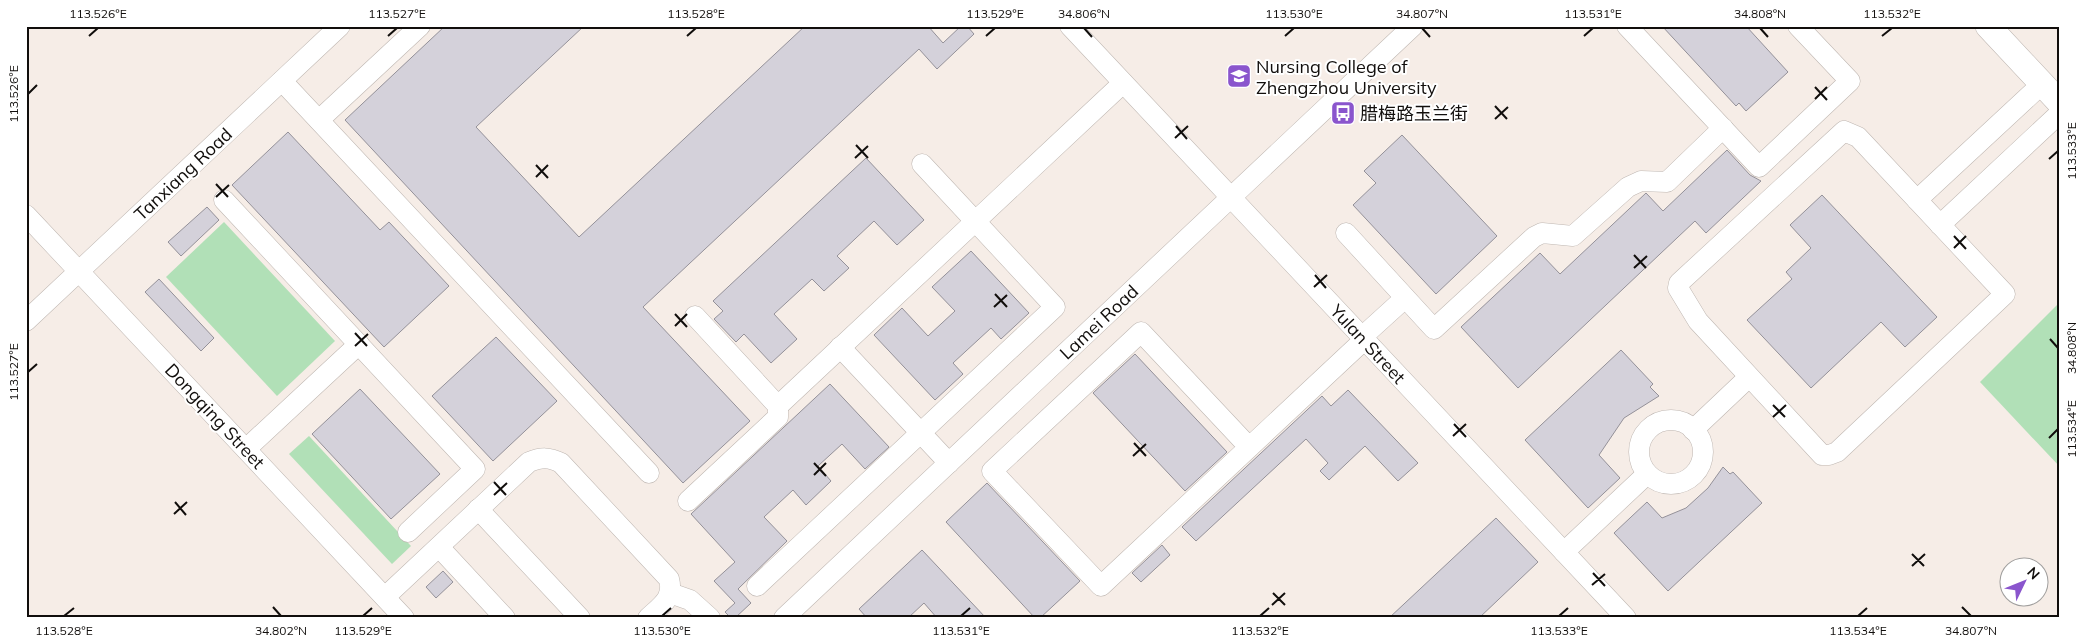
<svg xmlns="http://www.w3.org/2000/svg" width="2086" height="644" font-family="Mulish,'Noto Sans SC',sans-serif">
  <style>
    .green { fill: #b1e0b7 }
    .building { fill: #d4d1da; stroke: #949199 }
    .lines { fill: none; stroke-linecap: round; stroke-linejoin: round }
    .minor-casing { stroke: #bfb7b2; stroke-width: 21 }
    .major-casing { stroke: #bfb7b2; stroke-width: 26 }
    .minor { stroke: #fff; stroke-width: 20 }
    .major { stroke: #fff; stroke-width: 25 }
    .ticks { fill: none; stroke: #110e0c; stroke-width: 2 }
    .labels { text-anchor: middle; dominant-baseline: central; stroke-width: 4; stroke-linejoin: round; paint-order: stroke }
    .poi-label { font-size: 18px; fill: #110e0c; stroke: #fff; text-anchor: start }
    .street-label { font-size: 18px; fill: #110e0c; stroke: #fff }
    .neatline { fill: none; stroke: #110e0c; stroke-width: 2 }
    .ticks-label { font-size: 12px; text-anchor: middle; fill: #110e0c }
  </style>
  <rect width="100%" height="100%" fill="#f6ede7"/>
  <g class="green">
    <path d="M224,222L335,341L277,396L166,277Z"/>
    <path d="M2060,302V467L1980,382Z"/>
    <path d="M309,436L411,546L392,564L289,454Z"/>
  </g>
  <g class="building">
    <path d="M445,26H584L476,127L579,237L805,26H928L943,43L961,26H967L974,34L937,69L919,49L643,307L750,421L683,483L345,120Z"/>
    <path d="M1662,26H1746L1788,72L1746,111L1739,103L1736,106Z"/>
    <path d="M288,132L380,230L389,222L449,286L384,347L232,185Z"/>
    <path d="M1402,135L1497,236L1436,294L1353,205L1376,183L1364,171Z"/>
    <path d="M1727,150L1750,175L1761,181L1706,233L1695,221L1518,388L1461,327L1540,253L1560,274L1646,193L1663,211Z"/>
    <path d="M866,158L924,220L897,245L874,221L837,256L849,268L824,291L812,279L774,314L797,339L771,363L744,334L736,342L714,319L723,311L713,301Z"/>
    <path d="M1822,195L1937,317L1905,347L1881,322L1811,388L1747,320L1792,279L1786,272L1811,248L1790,225Z"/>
    <path d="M207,207L219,220L181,256L168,242Z"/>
    <path d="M971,251L1029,313L1001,339L991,328L953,363L963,374L935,400L874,335L902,308L928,336L955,311L932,287Z"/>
    <path d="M159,279L214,338L201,351L145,292Z"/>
    <path d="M496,337L557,401L493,461L432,396Z"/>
    <path d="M1621,350L1653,384L1650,387L1659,396L1624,418L1599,455L1620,478L1588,508L1525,440Z"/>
    <path d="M1135,354L1227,452L1185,491L1093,393Z"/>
    <path d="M830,384L889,447L865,469L842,444L818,466L831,481L806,505L793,490L764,517L787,541L738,589L751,603L735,618H731L725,612L735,603L714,581L735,562L691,514Z"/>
    <path d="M360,389L440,474L391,519L312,434Z"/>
    <path d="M1348,390L1418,463L1398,481L1365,446L1329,480L1320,471L1328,463L1306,439L1196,541L1182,527L1322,396L1331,406Z"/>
    <path d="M1723,467L1730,474L1733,472L1762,503L1668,591L1614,533L1647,502L1662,518L1686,508L1708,488Z"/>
    <path d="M987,483L1080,581L1040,618H1035L946,522Z"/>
    <path d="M1496,518L1538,562L1479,618H1389Z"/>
    <path d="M1162,545L1170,555L1141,582L1132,573Z"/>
    <path d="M922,550L986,618H937L924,603L908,618H867L859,609Z"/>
    <path d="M443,571L453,582L436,598L426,587Z"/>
  </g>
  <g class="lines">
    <defs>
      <g id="minor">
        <path d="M1070,26L1626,618"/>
        <path d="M1627,26L1759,167L1850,81L1798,26"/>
        <path d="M282,81L649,473"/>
        <path d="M319,120L420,26"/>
        <path d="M1844,131L1858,137L2005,294L1837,452L1829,455H1822L1698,321L1678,288L1679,283Z"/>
        <path d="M224,200L475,469L408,532"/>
        <path d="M1917,200L2042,84"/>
        <path d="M26,215L404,618"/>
        <path d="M1940,225L2060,113"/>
        <path d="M1346,233L1434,329L1534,237L1542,233L1573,236L1628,187L1641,181L1667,182L1723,128"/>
        <path d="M695,316L778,406L1123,83"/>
        <path d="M26,321L340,26"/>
        <path d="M1362,337L1405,298"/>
        <path d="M840,347L949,463"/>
        <circle cx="1671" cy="452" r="32"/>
        <path d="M1693,430L1749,377"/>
        <path d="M1249,447L1141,332L992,471L1101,586L1364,340"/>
        <path d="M246,449L359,344"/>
        <path d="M688,501L778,417V406"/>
        <path d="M478,509L580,618"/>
        <path d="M439,547L505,618"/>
        <path d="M1564,552L1647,474"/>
        <path d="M757,586L1055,307L922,164"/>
        <path d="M670,593L690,600L710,618"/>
        <path d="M385,597L529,462C542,457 549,457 561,463L669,579C674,598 662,605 648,618"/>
        <path d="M784,618L1413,26"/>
      </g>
      <path id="major" d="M1988,26L2060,103"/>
    </defs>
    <use href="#minor" class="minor-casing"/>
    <use href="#major" class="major-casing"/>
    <use href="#minor" class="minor"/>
    <use href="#major" class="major"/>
  </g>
  <path class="ticks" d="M1084,28L1092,37M1422,28L1430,37M1760,28L1768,37M89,36L98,28M388,36L397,28M687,36L696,28M986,36L995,28M1285,36L1294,28M1584,36L1593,28M1882,36L1892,28M1815,87L1827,100M28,94L37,85M1815,99L1827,87M1495,106L1507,119M1495,119L1508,107M1176,126L1187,139M1175,138L1188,126M856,145L868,158M855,158L868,146M2049,159L2058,151M536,165L548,178M536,177L548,165M216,184L228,197M216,197L229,185M1954,236L1966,249M1954,248L1966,236M1634,255L1646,268M1634,268L1647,256M1315,275L1326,288M1314,287L1327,275M995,294L1007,307M994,307L1007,295M675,314L687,327M675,326L687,314M355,333L367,346M2050,339L2058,348M355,346L368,334M28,372L37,364M1773,405L1785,417M1773,417L1786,405M1454,424L1466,437M1453,436L1466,424M2049,438L2058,429M1134,443L1146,456M1133,456L1146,444M814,463L826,476M814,475L826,463M494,482L506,495M494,495L507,483M175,502L186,515M174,514L187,502M1912,554L1924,566M1912,566L1925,554M1593,573L1605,586M1592,585L1605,574M1273,593L1285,605M1272,605L1285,593M273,607L281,616M1962,607L1971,616M64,616L74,608M363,616L372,608M662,616L671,608M961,616L970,608M1260,616L1269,608M1559,616L1568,608M1858,616L1867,608"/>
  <defs>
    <symbol id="university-square" viewBox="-11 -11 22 22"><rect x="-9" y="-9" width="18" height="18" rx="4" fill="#8a55cd" stroke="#fff"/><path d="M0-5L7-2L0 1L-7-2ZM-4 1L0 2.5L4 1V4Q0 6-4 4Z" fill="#fff"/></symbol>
    <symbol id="bus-square" viewBox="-11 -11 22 22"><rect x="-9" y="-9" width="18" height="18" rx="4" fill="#8a55cd" stroke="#fff"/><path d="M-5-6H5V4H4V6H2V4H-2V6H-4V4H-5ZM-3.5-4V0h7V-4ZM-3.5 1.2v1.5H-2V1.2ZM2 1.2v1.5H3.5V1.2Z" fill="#fff"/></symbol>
  </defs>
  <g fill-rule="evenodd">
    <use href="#university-square" x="1225" y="62" width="28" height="28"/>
    <use href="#bus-square" x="1329" y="99" width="28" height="28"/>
  </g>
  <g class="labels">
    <g class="poi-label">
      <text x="1256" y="66">Nursing College of<tspan x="1256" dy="21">Zhengzhou University</tspan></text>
      <text x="1360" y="113">腊梅路玉兰街</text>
    </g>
    <g class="street-label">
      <text transform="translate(183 174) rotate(-43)">Tanxiang Road</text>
      <text transform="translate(1099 322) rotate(-43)">Lamei Road</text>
      <text transform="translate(1368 344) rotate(47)">Yulan Street</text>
      <text transform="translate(215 416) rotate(47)">Dongqing Street</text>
    </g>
  </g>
  <rect width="2086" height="644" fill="none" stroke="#ffffff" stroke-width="55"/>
  <g transform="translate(2024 582) rotate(47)"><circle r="24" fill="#ffffff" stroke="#a09f9e"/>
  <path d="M0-4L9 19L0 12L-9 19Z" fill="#8a55cd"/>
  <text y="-8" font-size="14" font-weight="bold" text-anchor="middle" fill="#110e0c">N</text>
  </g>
  <rect x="28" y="28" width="2030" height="588" class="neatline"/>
  <g class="ticks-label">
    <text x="98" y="18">113.526°E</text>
    <text x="397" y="18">113.527°E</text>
    <text x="696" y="18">113.528°E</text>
    <text x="995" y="18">113.529°E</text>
    <text x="1084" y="18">34.806°N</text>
    <text x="1294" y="18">113.530°E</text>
    <text x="1422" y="18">34.807°N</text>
    <text x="1593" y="18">113.531°E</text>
    <text x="1760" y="18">34.808°N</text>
    <text x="1892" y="18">113.532°E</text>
    <text transform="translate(14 94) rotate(-90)" y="4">113.526°E</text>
    <text transform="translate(2072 151) rotate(-90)" y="4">113.533°E</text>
    <text transform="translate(2072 348) rotate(-90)" y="4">34.808°N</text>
    <text transform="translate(14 372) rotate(-90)" y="4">113.527°E</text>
    <text transform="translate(2072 429) rotate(-90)" y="4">113.534°E</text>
    <text x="64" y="635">113.528°E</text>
    <text x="281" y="635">34.802°N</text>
    <text x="363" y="635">113.529°E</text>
    <text x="662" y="635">113.530°E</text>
    <text x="961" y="635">113.531°E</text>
    <text x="1260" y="635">113.532°E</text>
    <text x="1559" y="635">113.533°E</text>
    <text x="1858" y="635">113.534°E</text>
    <text x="1971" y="635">34.807°N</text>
  </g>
</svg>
